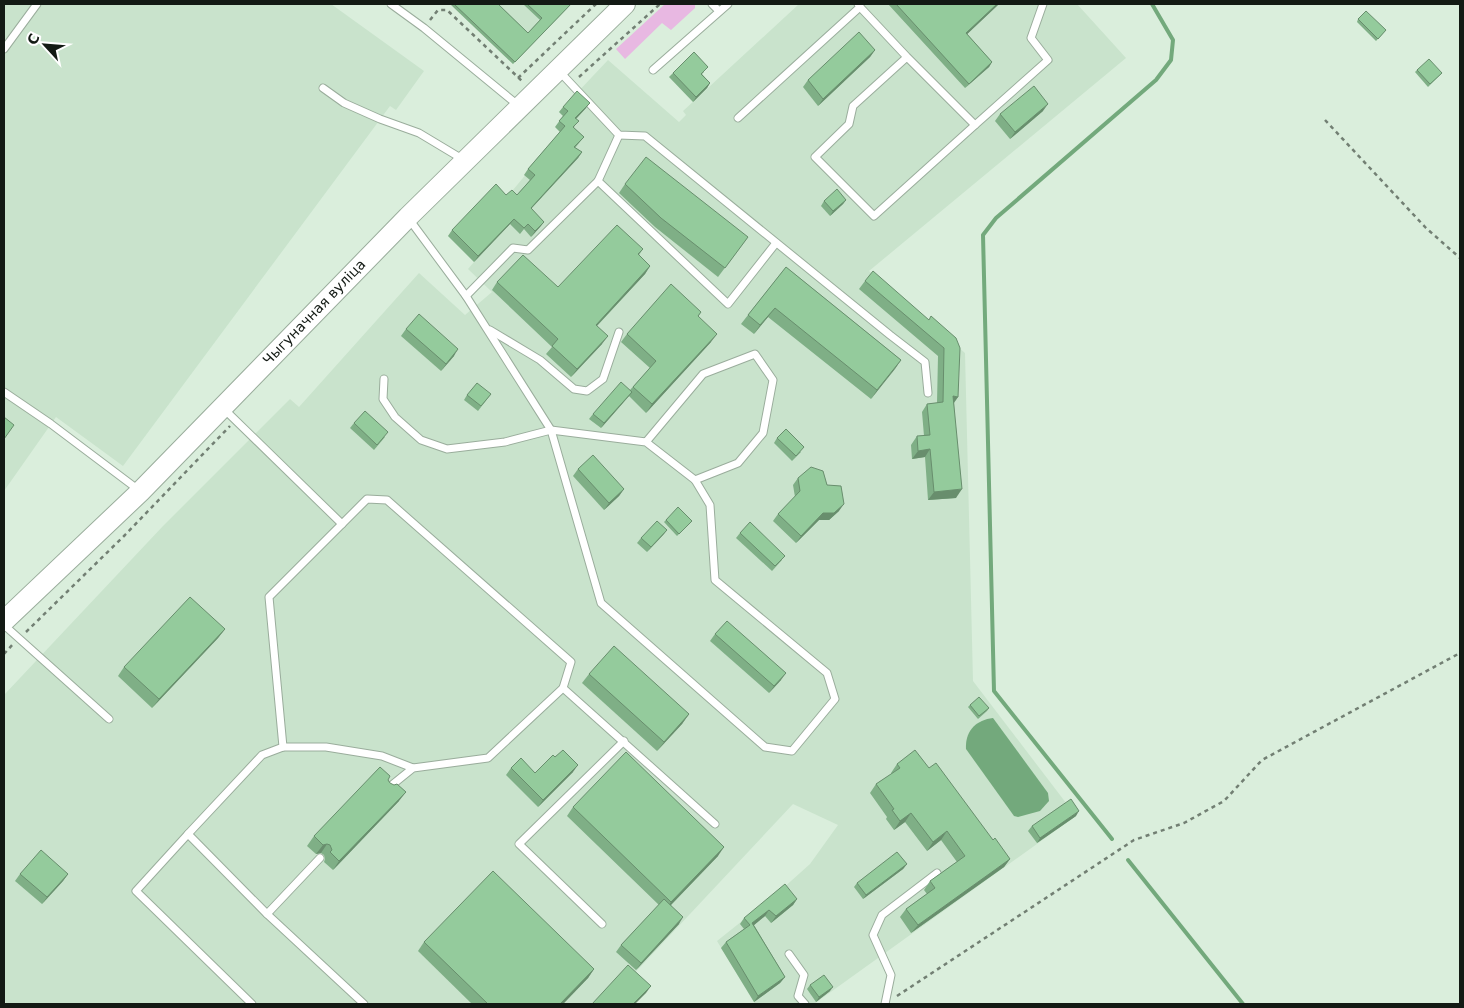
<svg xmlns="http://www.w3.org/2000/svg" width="1464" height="1008" font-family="'DejaVu Sans',sans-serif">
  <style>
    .built { fill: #c9e3cc }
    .grass { fill: #e8b8e2 }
    .water { fill: #73a97c }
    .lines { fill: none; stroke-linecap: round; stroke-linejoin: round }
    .stream { stroke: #73a97c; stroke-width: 4 }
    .lane-casing { stroke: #9aad9c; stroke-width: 9 }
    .secondary-casing { stroke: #9aad9c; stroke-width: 22 }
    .path { stroke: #727f73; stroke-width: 2.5; stroke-dasharray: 4 4; stroke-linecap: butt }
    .lane { stroke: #fff; stroke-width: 7 }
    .secondary { stroke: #fff; stroke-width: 20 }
    .wall { fill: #7faf86 }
    .shaded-wall { fill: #688e6d }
    .building { fill: #94cb9c; stroke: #688e6d }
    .labels { text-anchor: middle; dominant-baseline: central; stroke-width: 4.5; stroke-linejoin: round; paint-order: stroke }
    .street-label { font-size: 14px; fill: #131a14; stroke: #fff }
  </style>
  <rect width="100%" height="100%" fill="#daeedc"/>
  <g class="built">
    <path d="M4,4H331L424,71L396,110L390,106L123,466L56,417L4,491Z"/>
    <path d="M450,4H572L513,64Z"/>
    <path d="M799,4H1077L1126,58L869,271L965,353L973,681L1076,816L814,1004H755L717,941L781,890L810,864L838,825L793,804L630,978L635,1004H6L4,997V695L163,526L290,399L299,407L419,273L465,315L492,292L468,269L474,262L448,236L492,190L502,201L508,196L561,132L564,117L559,112L608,60L679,122L686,115L683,111Z"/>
  </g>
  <path class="grass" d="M665,4H695V8L671,30L662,23L625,59L616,49Z"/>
  <path class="water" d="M993,718L1048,793L1049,801L1040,811L1018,817L1014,816L966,749C965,731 976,720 993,718Z"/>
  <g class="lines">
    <g class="stream">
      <path d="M1112,839L994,691L983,235L996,218L1156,80L1171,60L1173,40L1152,4"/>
      <path d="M1128,860L1243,1004"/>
    </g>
    <defs>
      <g id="lane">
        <path d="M391,4L424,28L519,106"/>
        <path d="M712,4L719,11"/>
        <path d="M860,7L907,57L975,125L874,216L815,157L849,124L853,106L907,57"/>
        <path d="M4,49L37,4"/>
        <path d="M653,70L728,4"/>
        <path d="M559,71L619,135L645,136L890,335L925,362L928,393"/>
        <path d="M323,88L344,103L380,119L419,133L464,160"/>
        <path d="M738,118L860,7L858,4"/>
        <path d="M975,125L1048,60L1031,38L1043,4"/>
        <path d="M619,135L598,181L728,304L776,243"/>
        <path d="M409,219L466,296L513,248L528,250L598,181"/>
        <path d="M466,296L551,430L601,603L765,747L792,751L835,699L827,673L715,580L710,505L695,480"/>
        <path d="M490,330L540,360L574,389L587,391L603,379L619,332"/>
        <path d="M384,379L383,399L395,417L421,440L447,449L505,442L551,430L646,442L703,374L755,354L773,380L763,433L738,463L695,480L646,442"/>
        <path d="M4,392L51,424L140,491"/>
        <path d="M224,409L342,524"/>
        <path d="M4,625L109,719"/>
        <path d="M283,747H326L382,756L413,768"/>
        <path d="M387,789L413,768L488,758L563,688L715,824"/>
        <path d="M188,834L262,755L283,747L269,597L367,499L387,500L571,662L563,688"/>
        <path d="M267,914L320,858"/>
        <path d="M602,924L519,844L624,741"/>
        <path d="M789,954L804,975L798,996L805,1004"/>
        <path d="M252,1004L136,891L188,834L267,914L364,1004"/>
        <path d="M885,1004L891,975L873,935L882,915L937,873"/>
      </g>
      <path id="secondary" d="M4,621L140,492L408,217L625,4"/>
    </defs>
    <use href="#lane" class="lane-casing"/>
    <use href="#secondary" class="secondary-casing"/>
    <g class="path">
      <path d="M430,20L438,10H447L523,82"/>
      <path d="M579,77L660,4"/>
      <path d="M518,78L596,4"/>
      <path d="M1325,120L1426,228L1460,258"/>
      <path d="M26,632L125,535L230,426"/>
      <path d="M4,654L13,644"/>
      <path d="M897,996L1134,840L1184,823L1224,801L1262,760L1460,653"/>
    </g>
    <use href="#lane" class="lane"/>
    <use href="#secondary" class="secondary"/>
  </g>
  <g class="wall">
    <path d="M450,4H498L528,33L540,20L523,4H571L513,64Z"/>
    <path d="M888,4H999L967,34L992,62L989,67L965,88Z"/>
    <path d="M1358,19L1386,30L1376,41L1357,22Z"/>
    <path d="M875,50L870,57L818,106L803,87L808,80Z"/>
    <path d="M1417,70L1442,73L1428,87L1415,72Z"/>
    <path d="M704,72L702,74L710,83L707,88L693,102L669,77L673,73Z"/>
    <path d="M563,107L586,108L576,119L574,128L584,137L575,148L582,152L578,158L531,209L544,222L540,227L531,237L524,229L520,234L510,224L474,262L448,236L452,230L506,195H517L530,180L524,175L528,169L560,132L555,127L563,116L559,112Z"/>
    <path d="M1043,111L1010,139L995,121L1000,114Z"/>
    <path d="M625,184L748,237L718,277L655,227L619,193Z"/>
    <path d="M846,200L843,204L830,216L821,206L824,201Z"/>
    <path d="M643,249L639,255L650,266L645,274L597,326L602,344L571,377L546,354L552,347L492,290L497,282L558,287Z"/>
    <path d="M786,267L901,360L871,399L768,317L754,334L741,324L748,315Z"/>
    <path d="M865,281L929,320L956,338L958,397L954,403L956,498L928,500L925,457L912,459L911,445L917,436H924L922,412L927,404L937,403L938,356L859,289Z"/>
    <path d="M701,312L698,317L711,342L646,413L629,396L601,428L589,419L593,414L630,390L650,368L621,342L627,334Z"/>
    <path d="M406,329L454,356L441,371L401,336Z"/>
    <path d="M491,394L478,411L464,400L467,395Z"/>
    <path d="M354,423L385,437L374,450L350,428Z"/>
    <path d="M777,438L801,452L792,461L774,443Z"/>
    <path d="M578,469L624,489L619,496L604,510L573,476Z"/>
    <path d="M798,478L827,485L839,511L829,520H819L796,543L773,521L778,514L795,497L793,485Z"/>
    <path d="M666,520L690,523L677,536L664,522Z"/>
    <path d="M667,530L663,535L647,552L637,543L641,538Z"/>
    <path d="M740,533L782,560L772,571L736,538Z"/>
    <path d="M225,629L218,638L152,708L118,676L124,667Z"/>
    <path d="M715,634L781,680L769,693L710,641Z"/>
    <path d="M589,674L689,714L682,724L657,751L582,683Z"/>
    <path d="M970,705L989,708L987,711L978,719L968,707Z"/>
    <path d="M555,757L573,772L538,807L506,775L511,768L535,773Z"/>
    <path d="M897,764L929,768L993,840L1010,859L1004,867L911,933L900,917L906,909L927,894L924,890L930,881L957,862L941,840L927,851L905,822L894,830L886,819L887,817L870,793L876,784L892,774L891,773Z"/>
    <path d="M388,780L399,801L333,870L324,862L325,859L324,855L321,853L316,854L307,846L314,836Z"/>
    <path d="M573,807L718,856L671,905L679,924L636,970L616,952L621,945L659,905L567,816Z"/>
    <path d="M1076,816L1037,843L1028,831L1032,826Z"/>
    <path d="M907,864L903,869L863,899L854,887L857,883Z"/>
    <path d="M20,874H68L63,881L42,904L15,881Z"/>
    <path d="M797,899L793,905L771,923L765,916L754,925L785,977L780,983L754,1002L721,948L726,942L744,929L740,924L744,918Z"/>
    <path d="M424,942L594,969L588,978L563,1004H472L418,951Z"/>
    <path d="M810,985L830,991L816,1002L807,989Z"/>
  </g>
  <g class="shaded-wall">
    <path d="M997,4H999L963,38L966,33Z"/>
    <path d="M875,50L870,57L818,106L823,99Z"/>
    <path d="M992,62L989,67L965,88L969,84Z"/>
    <path d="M710,83L707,88L693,102L696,97Z"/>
    <path d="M590,103L586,108L571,124L575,118Z"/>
    <path d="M1048,104L1043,111L1010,139L1015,132Z"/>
    <path d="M582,152L578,158L526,214L531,208Z"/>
    <path d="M846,200L843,204L830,216L833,211Z"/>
    <path d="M514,219L510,224L474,262L478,256Z"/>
    <path d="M544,222L540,227L531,237L535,231Z"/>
    <path d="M650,266L645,274L590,333L596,325Z"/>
    <path d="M775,308L768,317L754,334L760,325Z"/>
    <path d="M717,334L711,342L646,413L652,404Z"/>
    <path d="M608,336L602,344L571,377L577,369Z"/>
    <path d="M458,349L454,356L441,371L446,364Z"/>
    <path d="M901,360L895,369L871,399L877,390Z"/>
    <path d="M632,392L629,396L601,428L604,423Z"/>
    <path d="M953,396L958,397L952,405Z"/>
    <path d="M930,449L925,457L912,459L918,451Z"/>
    <path d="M624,489L619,496L604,510L609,503Z"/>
    <path d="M962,489L956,498L928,500L934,492Z"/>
    <path d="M844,504L839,511L829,520H819L796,543L801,536L823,513Z"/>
    <path d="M667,530L663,535L647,552L651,547Z"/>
    <path d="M225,629L218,638L152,708L159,699Z"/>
    <path d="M786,673L781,680L769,693L774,686Z"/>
    <path d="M689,714L682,724L657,751L664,742Z"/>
    <path d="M578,765L573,772L538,807L543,800Z"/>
    <path d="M406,792L399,801L333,870L339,861Z"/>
    <path d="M1079,811L1076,816L1037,843L1040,838Z"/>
    <path d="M911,813L905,822L894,830L900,821Z"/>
    <path d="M947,831L941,840L927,851L933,842Z"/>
    <path d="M327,844L321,853L316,854L323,845Z"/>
    <path d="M724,847L718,856L665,911L671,902Z"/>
    <path d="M1010,859L1004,867L911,933L918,925Z"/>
    <path d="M907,864L903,869L863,899L866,895Z"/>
    <path d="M68,874L63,881L42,904L47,897Z"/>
    <path d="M797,899L793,905L771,923L776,916Z"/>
    <path d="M769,910L765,916L748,930L752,923Z"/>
    <path d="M683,917L679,924L636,970L641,963Z"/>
    <path d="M594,969L588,978L563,1004H560Z"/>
    <path d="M785,977L780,983L754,1002L758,996Z"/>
    <path d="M651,986L646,993L635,1004H633Z"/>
    <path d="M833,987L830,991L816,1002L819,997Z"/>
  </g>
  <g class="building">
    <path d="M454,4H498L528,33L542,18L527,4H571L515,62Z"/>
    <path d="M896,4H997L966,33L992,62L969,84Z"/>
    <path d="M1366,11L1386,30L1378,39L1358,19Z"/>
    <path d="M859,32L875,50L823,99L808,80Z"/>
    <path d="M694,52L708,67L701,74L710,83L696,97L673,73Z"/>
    <path d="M1429,59L1442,73L1430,84L1417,70Z"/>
    <path d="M1034,86L1048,104L1015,132L1000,114Z"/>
    <path d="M577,91L590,103L575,118L579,121L573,127L584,137L574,147L582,152L531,208L544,222L535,231L528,224L524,228L514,219L478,256L452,230L496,184L506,195L512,190L517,195L535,175L528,169L565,126L559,121L568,111L563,107Z"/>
    <path d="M646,157L748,237L725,268L661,218L625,184Z"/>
    <path d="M837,189L846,200L833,211L824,201Z"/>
    <path d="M617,225L643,249L638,254L650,266L596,325L608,336L577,369L552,346L558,339L497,282L523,255L558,287Z"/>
    <path d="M786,267L901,360L877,390L775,308L760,325L748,315Z"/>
    <path d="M873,271L929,320L931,316L956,338L960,348L958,397L953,396L962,489L934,492L930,449L918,451L917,436L930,435L927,404L943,402L944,348L865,281Z"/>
    <path d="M671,284L701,312L698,316L717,334L652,404L633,387L656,361L627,334Z"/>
    <path d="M419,314L458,349L446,364L406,329Z"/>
    <path d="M621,382L632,392L604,423L593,414Z"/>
    <path d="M477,383L491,394L481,406L467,395Z"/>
    <path d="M365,411L388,432L377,445L354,423Z"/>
    <path d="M4,417L14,425L4,439Z"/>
    <path d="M786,429L804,447L796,456L777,438Z"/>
    <path d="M593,455L624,489L609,503L578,469Z"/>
    <path d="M811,467L823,471L827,485L841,486L844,504L834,513H823L801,536L778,514L800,491L798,478Z"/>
    <path d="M678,507L692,521L679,534L666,520Z"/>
    <path d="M657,521L667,530L651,547L641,538Z"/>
    <path d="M750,522L785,556L775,566L740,533Z"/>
    <path d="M190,597L225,629L159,699L124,667Z"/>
    <path d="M727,621L786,673L774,686L715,634Z"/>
    <path d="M614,646L689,714L664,742L589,674Z"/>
    <path d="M979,697L989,708L979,716L970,705Z"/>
    <path d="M563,750L578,765L543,800L511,768L521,758L535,773L553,755L555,757Z"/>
    <path d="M915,750L929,768L936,763L993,840L995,838L1010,859L918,925L906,909L935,888L930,881L965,856L947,831L933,842L911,813L900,821L892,810L894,809L876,784L900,768L897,764Z"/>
    <path d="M626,752L724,847L671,902L573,807Z"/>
    <path d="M380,767L390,776L388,780L390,783L394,785L397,784L406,792L339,861L330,852L332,850L330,845L327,844L323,845L314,836Z"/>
    <path d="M1071,799L1079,811L1040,838L1032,826Z"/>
    <path d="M41,850L68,874L47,897L20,874Z"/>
    <path d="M897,852L907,864L866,895L857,883Z"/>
    <path d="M493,871L594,969L560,1004H488L424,942Z"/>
    <path d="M785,884L797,899L776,916L769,910L752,923L785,977L758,996L726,942L750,925L744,918Z"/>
    <path d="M664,899L683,917L641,963L621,945Z"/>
    <path d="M628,965L651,986L633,1004H592Z"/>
    <path d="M824,975L833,987L819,997L810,985Z"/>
  </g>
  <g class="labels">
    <g class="street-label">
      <text transform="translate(314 312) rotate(-46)">Чыгуначная вуліца</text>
    </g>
  </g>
  <rect width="1464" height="1008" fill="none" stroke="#131a14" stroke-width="10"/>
  <g transform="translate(45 45) rotate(296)" stroke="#ffffff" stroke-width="4" paint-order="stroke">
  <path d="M0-4L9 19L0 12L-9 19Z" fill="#131a14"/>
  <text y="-8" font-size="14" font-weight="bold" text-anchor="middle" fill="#131a14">С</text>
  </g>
</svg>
